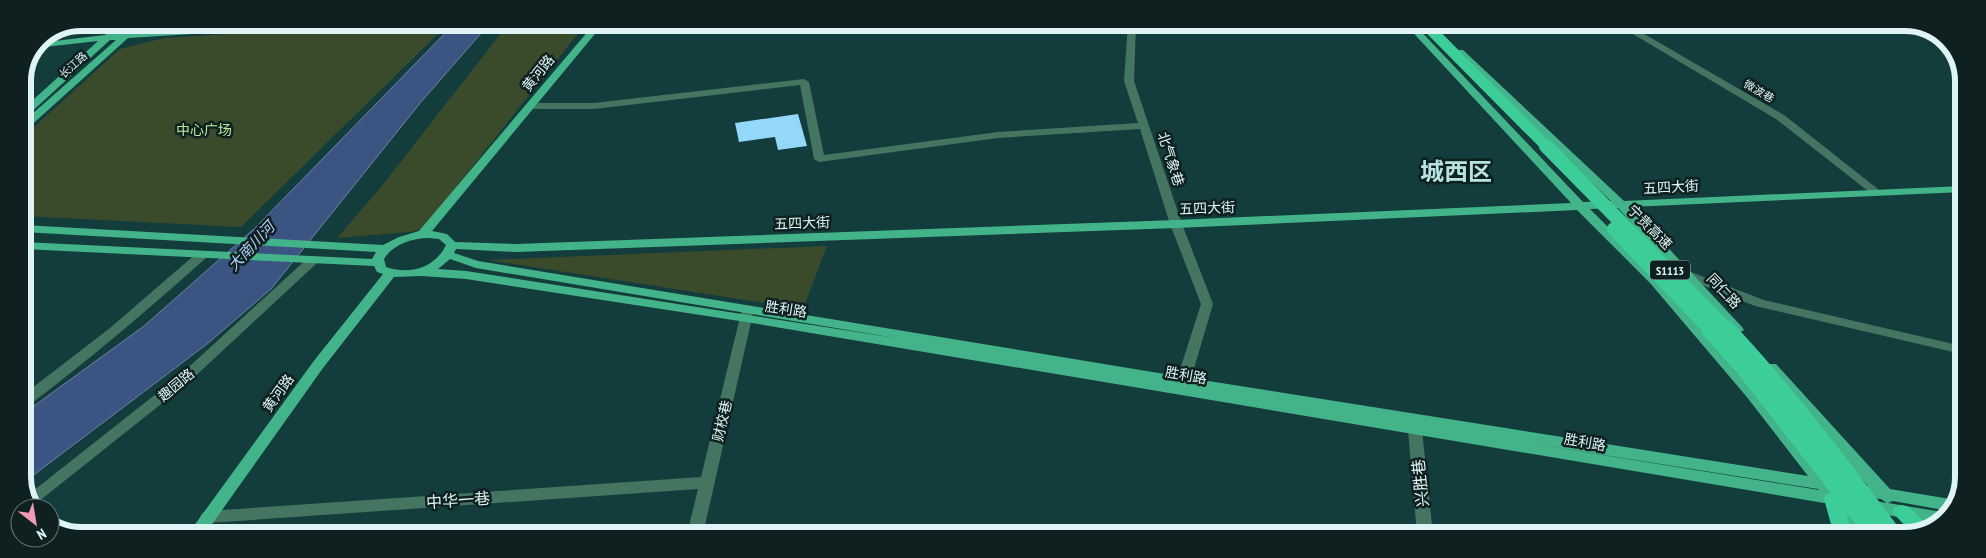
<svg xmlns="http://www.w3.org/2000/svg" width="1986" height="558" font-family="'PT Sans Narrow','Noto Sans SC',sans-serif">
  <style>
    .green { fill: #3a4b2c }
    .water { fill: #3b5482; stroke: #6c84a4 }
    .building { fill: #94d8f9 }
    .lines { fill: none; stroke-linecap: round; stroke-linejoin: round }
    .minor { fill: #447560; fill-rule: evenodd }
    .major { fill: #43b489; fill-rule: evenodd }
    .highway { fill: #3dcd99; fill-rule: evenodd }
    .highway-bridge-far2 { stroke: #3dcd99; stroke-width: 11 }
    .highway-bridge-far1 { stroke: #3dcd99; stroke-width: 14 }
    .highway-bridge { stroke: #3dcd99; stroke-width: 18 }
    .labels { text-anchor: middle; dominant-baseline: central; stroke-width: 5; stroke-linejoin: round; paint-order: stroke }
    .far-street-label { font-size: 11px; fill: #dff4f4; stroke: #0f2020 }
    .shield { fill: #0f2020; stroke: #a1b4b4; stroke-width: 1 }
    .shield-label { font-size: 12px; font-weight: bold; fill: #dff4f4 }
    .street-label { font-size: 14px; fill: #dff4f4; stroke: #0f2020 }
    .park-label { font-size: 14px; fill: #bbe799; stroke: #0f2020 }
    .water-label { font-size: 15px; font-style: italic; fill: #b8d0fc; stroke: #0f2020 }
    .near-street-label { font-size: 16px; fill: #dff4f4; stroke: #0f2020 }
    .town-label { font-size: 24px; font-weight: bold; fill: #b7e3e3; stroke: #0f2020 }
    .rim { fill: none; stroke: #dff4f4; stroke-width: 6 }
  </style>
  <rect width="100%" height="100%" fill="#133c3d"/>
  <g class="green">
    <path d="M509,23H577L583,27L423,229L409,232L337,238L381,187Z"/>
    <path d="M447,25L241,227L23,216V137L120,49L164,38L336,27Z"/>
    <path d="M827,246L803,309L488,260Z"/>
  </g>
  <path class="water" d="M455,23H490L421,102L271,289L207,344L23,483V414L144,326L255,228Z"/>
  <path class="building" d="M798,114L807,146L778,150L775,137L739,142L735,123Z"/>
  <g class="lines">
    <g class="minor">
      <path d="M1128,24H1136L1134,81L1182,224L1213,304L1190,382L1188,385H1178L1176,382L1201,304L1170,224L1140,129L998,138L819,162L814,159L800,85L594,109H532L527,106L532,103H594L804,79L809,82L824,155L998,132L1138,123L1124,81Z"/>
      <path d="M1616,24H1627L1784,115L1883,193L1881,195H1873L1776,119Z"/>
      <path d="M202,251L208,255L206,258C149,309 90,359 28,406L23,407V395L110,328L198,252Z"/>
      <path d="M313,256L317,257L319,260L317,263L190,381L33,506L28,495L180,375L309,257Z"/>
      <path d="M1683,269L1764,300L1962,346V354L1755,306L1679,276L1677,273L1679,270Z"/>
      <path d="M748,305L754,309L703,534H687L698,489L208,523L202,521L200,517L202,513L208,511L701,477L742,309Z"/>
      <path d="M1415,425L1420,426L1422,430L1433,535H1417L1408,430L1410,426Z"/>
    </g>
    <g class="major">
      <path d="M119,23H128L117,34L123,33L135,23H144L135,32L297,23H394L390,26L257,30L128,38L27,129L23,130V122L116,40H110L27,116L23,117V109L98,41L36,48L38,43L105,35Z"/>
      <path d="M595,23H604L432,231L447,234L455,242L516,244L1176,220L1571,203L1405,24H1414L1583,202L1611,201L1457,54V50H1463L1624,201L1963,186V192L1630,207L1742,327L1744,330L1737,334L1732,333L1618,208L1590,209L1658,277L1756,390L1827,479L1868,486L1766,370L1764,367L1766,364H1776L1890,489L1956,500L1949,511L1893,501L1888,503L1948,513L1940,524L1869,512L1863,510L1861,506L1863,502L1869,500L1887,503L1881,499L1828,492L1846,496L1848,500L1846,504L1868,535H1851L1830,504L746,322L466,279L421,276L394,277L323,368L205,534H188L313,362L383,274L377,272L374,266L23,249V242L372,259L376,252L23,232V225L383,245L399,237L419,231ZM1577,210L1650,283L1746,396L1808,476L1183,377L478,261L454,253L456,249L516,252L1176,228ZM428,238L439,239L446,245C435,268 410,275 386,267L384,259C392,245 412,238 428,238ZM450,259L476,268L902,339L466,271L438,269ZM1516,441L1818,489L1819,490Z"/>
      <path d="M1049,24L1242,26L1359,24L1355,27L1242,32L1053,27Z"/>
    </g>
    <g class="highway">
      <path d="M1833,492L1840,494L1842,499L1853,535H1834L1824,499L1826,494Z"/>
      <path d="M1902,505L1909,507L1929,527L1912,533L1892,512L1895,507Z"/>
    </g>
    <path class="highway-bridge-far2" d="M1425,24L1547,147"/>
    <g class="highway-bridge-far1">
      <path d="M1546,146L1727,330"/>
      <path d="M1614,229L1711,330"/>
    </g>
    <g class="highway-bridge">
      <path d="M1710,329L1744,367L1875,535"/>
      <path d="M1726,329C1787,394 1840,464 1893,535"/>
    </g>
  </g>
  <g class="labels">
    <g class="far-street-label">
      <text transform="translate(73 65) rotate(-42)">长江路</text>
      <text transform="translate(1759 91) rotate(30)">微波巷</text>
    </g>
    <rect class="shield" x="1650" y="260.5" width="40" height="19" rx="4"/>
    <g class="shield-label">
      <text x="1670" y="270">S1113</text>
    </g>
    <g class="street-label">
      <text transform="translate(538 73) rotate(-51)">黄河路</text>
      <text transform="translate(1171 159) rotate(72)">北气象巷</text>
      <text transform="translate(1671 187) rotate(-3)">五四大街</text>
      <text transform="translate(1207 208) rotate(-2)">五四大街</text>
      <text transform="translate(802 223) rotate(-2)">五四大街</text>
      <text transform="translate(1650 227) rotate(45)">宁贵高速</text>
      <text transform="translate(1724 291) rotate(47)">同仁路</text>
      <text transform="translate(786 309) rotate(9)">胜利路</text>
      <text transform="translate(1186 375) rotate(10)">胜利路</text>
      <text transform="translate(176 385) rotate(-40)">趣园路</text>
      <text transform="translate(278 393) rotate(-54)">黄河路</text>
      <text transform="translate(722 421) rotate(-77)">财校巷</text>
      <text transform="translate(1585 442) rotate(10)">胜利路</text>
    </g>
    <g class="park-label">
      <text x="204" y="130">中心广场</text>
    </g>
    <g class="water-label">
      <text transform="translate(251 246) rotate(-47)">大南川河</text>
    </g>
    <g class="near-street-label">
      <text transform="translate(1420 483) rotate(-96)">兴胜巷</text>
      <text transform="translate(458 500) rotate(-4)">中华一巷</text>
    </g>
    <g class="town-label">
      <text x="1456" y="171">城西区</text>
    </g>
  </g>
  <path d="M0 0H1986V558H0ZM81 31H1905A50 50 0 0 1 1955 81V477A50 50 0 0 1 1905 527H81A50 50 0 0 1 31 477V81A50 50 0 0 1 81 31Z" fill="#0f2020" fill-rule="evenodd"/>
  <path class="rim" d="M81 31H1905A50 50 0 0 1 1955 81V477A50 50 0 0 1 1905 527H81A50 50 0 0 1 31 477V81A50 50 0 0 1 81 31Z"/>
  <g transform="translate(35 523) rotate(149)"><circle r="24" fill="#0f2020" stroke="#627575"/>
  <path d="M0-4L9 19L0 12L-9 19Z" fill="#f09ab5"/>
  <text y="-8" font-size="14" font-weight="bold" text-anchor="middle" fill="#dff4f4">N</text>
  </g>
</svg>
